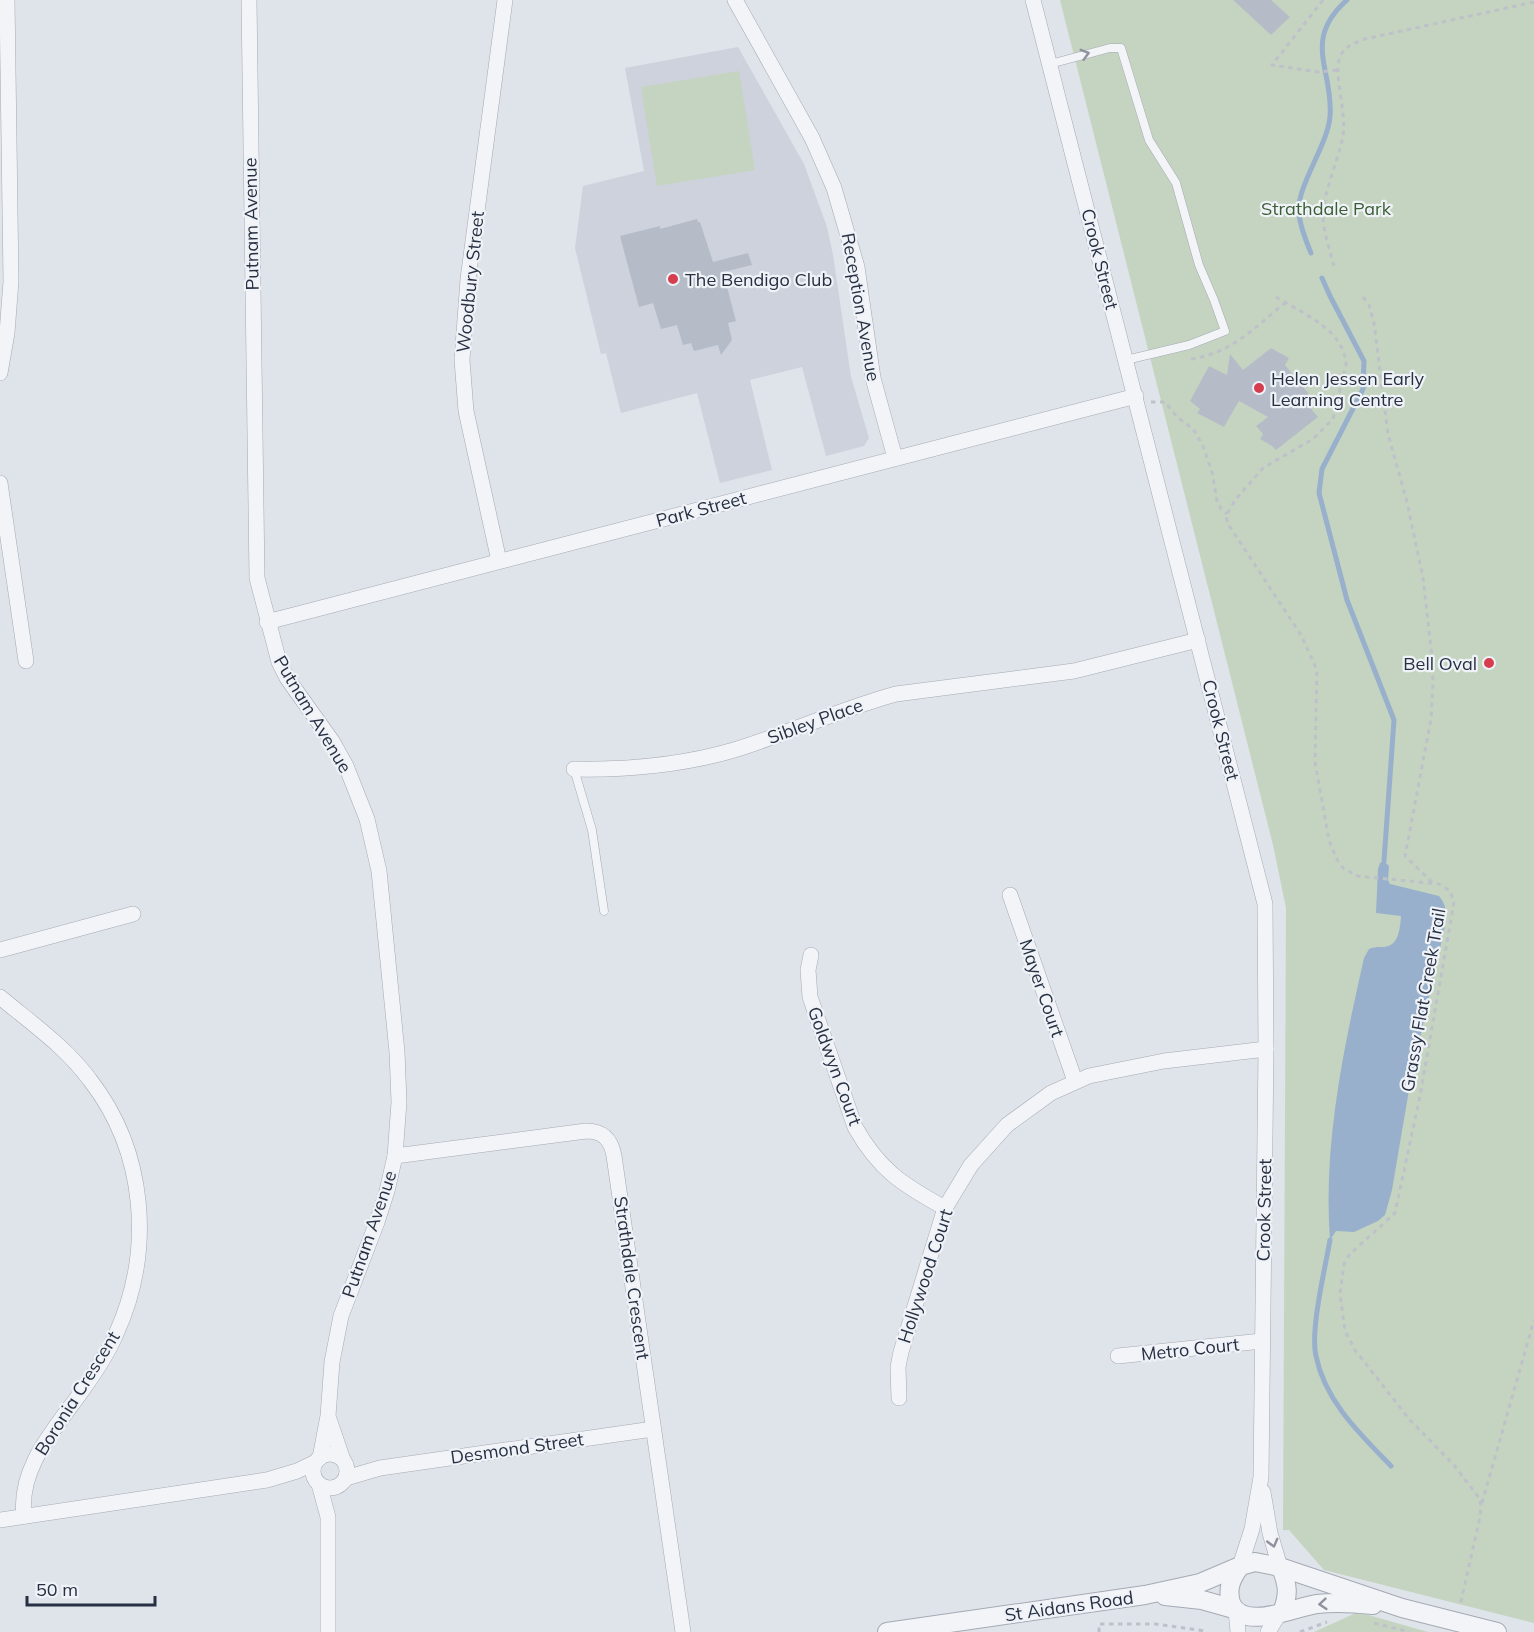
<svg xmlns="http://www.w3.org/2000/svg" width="1534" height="1632" font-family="Mulish,sans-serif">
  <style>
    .built { fill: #cdd2dc }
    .green { fill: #c5d4c0 }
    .water { fill: #98b0cc }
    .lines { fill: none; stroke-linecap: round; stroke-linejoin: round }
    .stream { stroke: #98b0cc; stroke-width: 5 }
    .building { fill: #b6bcc7 }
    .service-casing { stroke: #a4aab4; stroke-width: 9 }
    .minor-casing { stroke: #a4aab4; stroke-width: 16 }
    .tertiary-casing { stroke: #a4aab4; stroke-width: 20 }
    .path { stroke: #bec1c9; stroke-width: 3; stroke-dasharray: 4.5 4.5; stroke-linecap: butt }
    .service { stroke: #f3f4f8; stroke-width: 8 }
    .minor { stroke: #f3f4f8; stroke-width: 15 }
    .tertiary { stroke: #f3f4f8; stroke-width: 18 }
    .oneway { stroke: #8d929d }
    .poi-dot { fill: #d63d4f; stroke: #eff2f7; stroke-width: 2 }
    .labels { text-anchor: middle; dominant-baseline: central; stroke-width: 4.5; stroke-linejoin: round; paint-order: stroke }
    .park-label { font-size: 18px; fill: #3a5e34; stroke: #eff2f7 }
    .street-label { font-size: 18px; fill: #273042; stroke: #eff2f7 }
    .poi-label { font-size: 18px; fill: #273042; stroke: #eff2f7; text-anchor: start }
  </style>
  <rect width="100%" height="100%" fill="#dfe3ea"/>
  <path class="built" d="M738,47L804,164L827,227L833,255L851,377L869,438L864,446L826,456L802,367L750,380L772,470L720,483L697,393L621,413L606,353L601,354L575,248L583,186L644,171L625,68Z"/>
  <g class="green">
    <path d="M1060,0H1534V1623L1324,1570L1289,1530H1283L1286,908L1273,845Z"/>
    <path d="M739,71L755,170L657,186L641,87Z"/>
    <path d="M1358,1612L1428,1632H1314Z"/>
  </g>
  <path class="water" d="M1384,861L1389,866L1388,880L1390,884L1439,896C1447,906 1447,914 1445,926L1411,1078L1392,1190L1385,1215L1378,1221L1354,1232L1336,1231L1330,1240C1323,1145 1343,1051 1364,958L1369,949C1375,947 1378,947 1384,947C1399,946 1400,928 1401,916L1376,913L1378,869L1380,863Z"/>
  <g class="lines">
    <g class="stream">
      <path d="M1311,253C1306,241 1300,227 1299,213C1296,187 1327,147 1330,117C1334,70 1301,41 1347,0"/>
      <path d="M1322,278L1330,296L1364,361L1363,389L1322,469L1319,493L1347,600L1394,720L1384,861"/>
      <path d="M1330,1240C1325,1269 1310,1330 1316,1356C1325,1401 1360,1434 1391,1466"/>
    </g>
  </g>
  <g class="building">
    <path d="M1233,0H1271L1290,17L1271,35Z"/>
    <path d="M697,219L698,222H700L713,262L748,253L752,265L723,272L736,321L728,323L732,340L721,355L718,345L694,351L691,343L683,345L677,325L661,329L653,303L639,307L620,236L660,226V229Z"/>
    <path d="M1271,348L1289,358L1285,365L1309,394L1303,399L1318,417L1276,450L1272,446L1260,439L1263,434L1256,426L1268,417L1239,401L1224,427L1197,413L1200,409L1190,401L1209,366L1227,375L1230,354L1243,370Z"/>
  </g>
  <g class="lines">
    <defs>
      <g id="service">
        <path d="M1050,64L1110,48H1121L1149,140L1176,183L1199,265L1214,300L1225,331L1189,345L1126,360"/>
        <path d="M574,769L592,830L604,911"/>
      </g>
      <g id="minor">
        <path d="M249,0L257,578L279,662L287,678L332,741L346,766L367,819L379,871L397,1052L399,1102L395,1156L387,1191L377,1222L341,1316L332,1362L328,1416L320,1458"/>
        <path d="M735,0L812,138L834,188L857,267L873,378L895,458"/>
        <path d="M1033,0L1265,904L1266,1049L1261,1477L1252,1529L1240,1566"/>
        <path d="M0,373L7,333L11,281L7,0"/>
        <path d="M0,483L26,661"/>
        <path d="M499,561L466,411L462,360L468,279L505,0"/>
        <path d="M267,622L1136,396"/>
        <path d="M574,769C627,770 683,765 734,750C789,733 841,709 896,694L1074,671L1198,640"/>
        <path d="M1010,895L1075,1081"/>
        <path d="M0,950L133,914"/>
        <path d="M811,955L808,970L810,997L855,1127C879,1170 903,1185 945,1208"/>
        <path d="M0,997C31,1023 66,1047 90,1080C146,1152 154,1251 116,1334C108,1353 96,1371 84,1388C57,1427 18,1466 24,1516"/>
        <path d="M395,1156L586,1131C603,1131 611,1139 614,1156L683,1632"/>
        <path d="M1118,1356L1262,1341"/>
        <path d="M899,1398L898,1367L901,1352L945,1208L971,1165L1007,1125L1051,1093L1089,1076L1164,1061L1266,1049"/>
        <path d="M329,1419L343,1460"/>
        <circle cx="330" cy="1471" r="17"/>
        <path d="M346,1478L380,1468L653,1429"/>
        <path d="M319,1484L328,1517V1632"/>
        <path d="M1263,1492L1270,1533L1280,1567"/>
        <path d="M0,1520L267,1480L297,1471L316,1462"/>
        <path d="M1236,1610L1238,1632"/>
        <path d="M1268,1632L1279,1614"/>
      </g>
      <g id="tertiary">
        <path d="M1239,1568C1231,1579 1227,1589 1231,1603C1243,1632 1295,1607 1317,1604C1335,1602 1354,1603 1373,1605"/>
        <path d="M1281,1568C1288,1585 1289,1595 1282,1612"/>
        <path d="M1165,1596L1202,1600L1234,1609"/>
        <path d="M887,1632L1145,1595L1200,1583L1240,1566L1255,1562L1280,1567L1402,1608L1497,1632"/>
      </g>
    </defs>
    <use href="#service" class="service-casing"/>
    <use href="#minor" class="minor-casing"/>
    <use href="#tertiary" class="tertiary-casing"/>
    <g class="path">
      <path d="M1323,0L1272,65L1318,72L1338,70"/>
      <path d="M1334,266C1330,250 1323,232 1323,216C1323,192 1339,160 1343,135C1347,113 1333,75 1340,57C1344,46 1355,43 1365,39L1534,2"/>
      <path d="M1276,297C1302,313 1345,330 1346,365L1333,419L1313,439L1263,468L1235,500L1226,516L1228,524L1301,635L1317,670L1315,762L1329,840L1336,858L1343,868L1358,876L1439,884L1450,891L1454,902L1420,1096L1395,1213L1349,1255L1344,1264L1340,1294L1345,1331L1355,1350L1409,1419L1454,1465L1479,1498L1481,1505L1480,1517L1460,1606"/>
      <path d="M1363,297L1369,305L1374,323L1388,434L1407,502L1423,578L1432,657L1433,683L1431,719L1405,856L1432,882"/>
      <path d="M1191,359C1232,353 1254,328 1285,303"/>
      <path d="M1151,402H1165L1177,417L1193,429L1203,446L1212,472L1217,501L1221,509L1227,514"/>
      <path d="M1482,1503L1534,1320"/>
      <path d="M1374,1623L1410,1632"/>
      <path d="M1099,1632V1624H1155L1205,1631"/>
      <path d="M1300,1632L1327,1622"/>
    </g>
    <use href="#service" class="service"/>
    <use href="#minor" class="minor"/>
    <use href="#tertiary" class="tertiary"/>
  </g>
  <defs><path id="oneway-chevron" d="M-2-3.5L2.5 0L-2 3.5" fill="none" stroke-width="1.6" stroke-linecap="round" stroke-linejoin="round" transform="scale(1.5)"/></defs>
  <g class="oneway">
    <use href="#oneway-chevron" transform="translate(1085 54) rotate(-16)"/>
    <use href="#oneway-chevron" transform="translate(1273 1543) rotate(75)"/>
    <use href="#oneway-chevron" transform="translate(1323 1604) rotate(175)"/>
  </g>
  <g class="poi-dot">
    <circle cx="673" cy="279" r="6"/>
    <circle cx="1259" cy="388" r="6"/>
    <circle cx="1489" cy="663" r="6"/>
  </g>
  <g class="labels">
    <g class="park-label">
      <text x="1326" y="208">Strathdale Park</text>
    </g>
    <g class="street-label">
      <text transform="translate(251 224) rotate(-91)">Putnam Avenue</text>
      <text transform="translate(1100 259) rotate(76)">Crook Street</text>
      <text transform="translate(470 282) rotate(-84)">Woodbury Street</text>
      <text transform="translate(861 307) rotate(80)">Reception Avenue</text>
      <text transform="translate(701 509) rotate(-15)">Park Street</text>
      <text transform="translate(313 714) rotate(59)">Putnam Avenue</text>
      <text transform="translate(815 721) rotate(-20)">Sibley Place</text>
      <text transform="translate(1221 730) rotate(76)">Crook Street</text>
      <text transform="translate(1042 988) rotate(71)">Mayer Court</text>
      <text transform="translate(1423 1000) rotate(-80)">Grassy Flat Creek Trail</text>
      <text transform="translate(835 1066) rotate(70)">Goldwyn Court</text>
      <text transform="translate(1264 1210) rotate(-89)">Crook Street</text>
      <text transform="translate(369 1234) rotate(-71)">Putnam Avenue</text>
      <text transform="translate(925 1276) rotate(-72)">Hollywood Court</text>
      <text transform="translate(632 1278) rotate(82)">Strathdale Crescent</text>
      <text transform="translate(1190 1349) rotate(-6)">Metro Court</text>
      <text transform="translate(77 1393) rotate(-58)">Boronia Crescent</text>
      <text transform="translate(517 1448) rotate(-8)">Desmond Street</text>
      <text transform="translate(1069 1606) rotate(-8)">St Aidans Road</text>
    </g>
    <g class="poi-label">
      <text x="685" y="279">The Bendigo Club</text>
      <text x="1271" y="378">Helen Jessen Early<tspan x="1271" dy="21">Learning Centre</tspan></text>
      <text x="1477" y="663" text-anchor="end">Bell Oval</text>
    </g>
  </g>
  <path d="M27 1596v9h128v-9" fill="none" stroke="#273042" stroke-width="3"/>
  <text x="36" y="1596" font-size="18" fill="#273042" stroke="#eff2f7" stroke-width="4.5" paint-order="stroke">50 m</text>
</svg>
